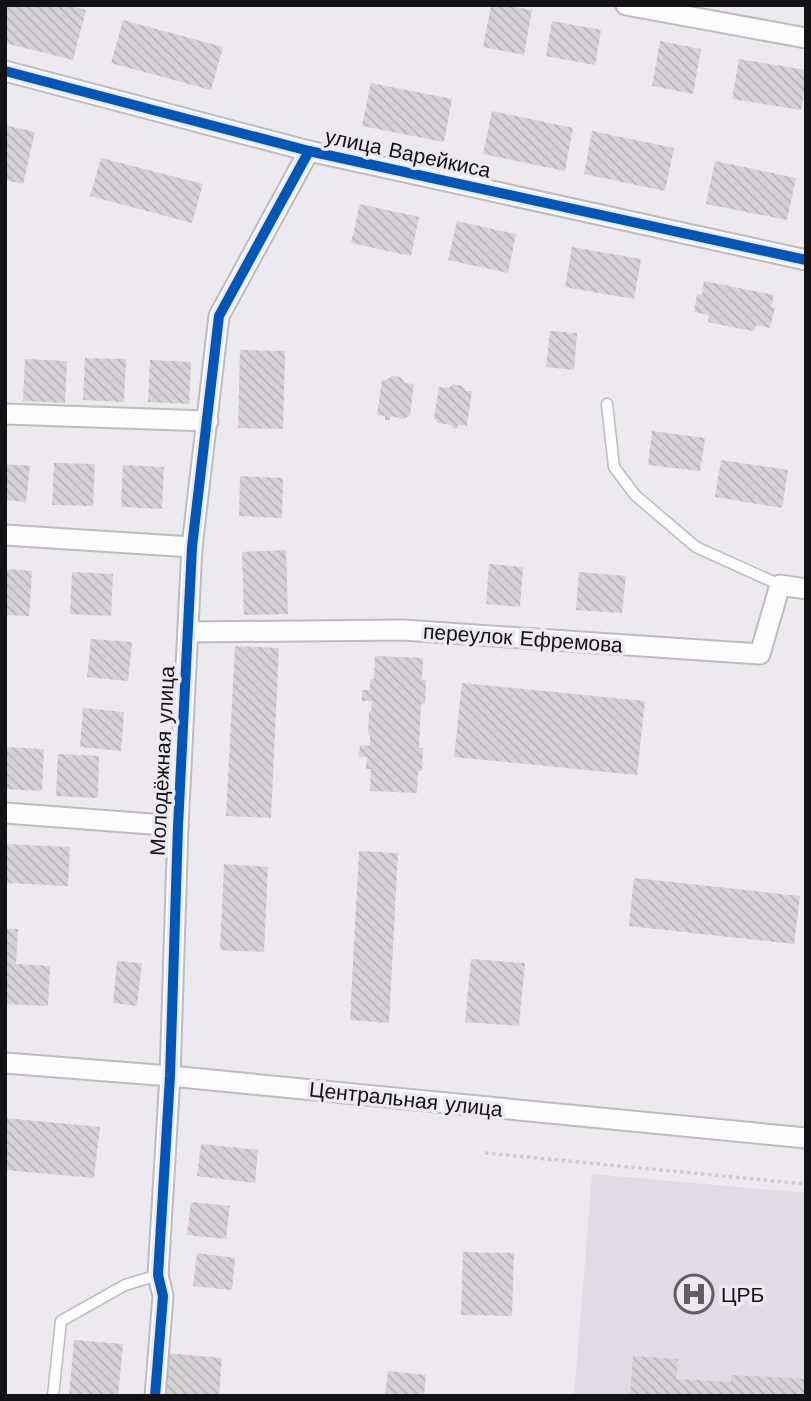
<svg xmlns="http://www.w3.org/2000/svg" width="811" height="1401" font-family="'Work Sans',sans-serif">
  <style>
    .built { fill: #e0dce4 }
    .building { fill: url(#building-back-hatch) }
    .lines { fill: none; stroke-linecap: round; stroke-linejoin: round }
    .lane-casing { stroke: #bdbbbe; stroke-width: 13 }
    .street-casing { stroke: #bdbbbe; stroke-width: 23 }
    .path { stroke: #cbcbcb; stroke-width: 3.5; stroke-dasharray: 3.5 3.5; stroke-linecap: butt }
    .lane { stroke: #fcfcfd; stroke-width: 10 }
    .street { stroke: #fcfcfd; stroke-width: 19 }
    .cycleway-casing { stroke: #ede9f0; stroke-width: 15 }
    .cycleway { stroke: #0057b8; stroke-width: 10 }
    .labels { text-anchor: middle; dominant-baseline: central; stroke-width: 7; stroke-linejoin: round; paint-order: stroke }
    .street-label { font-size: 21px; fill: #131214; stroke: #ede9f0 }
    .poi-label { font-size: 21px; fill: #131214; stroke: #ede9f0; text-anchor: start }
  </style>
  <defs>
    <pattern id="building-back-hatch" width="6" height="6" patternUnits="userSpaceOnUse" patternTransform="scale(1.75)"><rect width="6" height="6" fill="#d4d2d4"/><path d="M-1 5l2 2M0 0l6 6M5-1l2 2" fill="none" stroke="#b5b3b5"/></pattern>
  </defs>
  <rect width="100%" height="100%" fill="#edeaef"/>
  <path class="built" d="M592,1174L806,1193V1396H574Z"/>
  <g class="building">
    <path d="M5,5H68L86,10L73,60L5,43Z"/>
    <path d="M491,5H505L532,10L524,55L483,47Z"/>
    <path d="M123,20L223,47L211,90L111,63Z"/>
    <path d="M552,21L601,30L595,65L546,56Z"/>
    <path d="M660,41L701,49L693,94L652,86Z"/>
    <path d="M739,59L806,70V83L801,110L732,99Z"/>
    <path d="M371,83L452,99L444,142L362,126Z"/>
    <path d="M492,111L573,128L565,171L483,154Z"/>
    <path d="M5,125L35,132L23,184L5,180Z"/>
    <path d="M592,131L674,148L665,191L584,174Z"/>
    <path d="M101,158L203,184L192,223L90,196Z"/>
    <path d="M715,161L796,178L787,220L706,204Z"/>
    <path d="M360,204L419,217L411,256L351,243Z"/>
    <path d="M457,221L516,234L508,273L448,260Z"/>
    <path d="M572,247L641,259L634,299L565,287Z"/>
    <path d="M704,281L774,295L771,307L775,308L770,328L756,325L754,331L731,327L708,322L709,315L694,312L697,294L702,295Z"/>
    <path d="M550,331L577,333L574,370L546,367Z"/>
    <path d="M240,350L285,351L283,429L238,428Z"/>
    <path d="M85,358L126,359L124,402L83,400Z"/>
    <path d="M25,359L67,361L65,403L23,401Z"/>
    <path d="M150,360L191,362L189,404L148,402Z"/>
    <path d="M392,376L401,377L405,383L414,384L410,415L404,419L390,416V420H385V416L377,415L382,380H386Z"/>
    <path d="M453,384L462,386L466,391H472L467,426L458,425L457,429L452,428V425L438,423L434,418L439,387L449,388Z"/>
    <path d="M652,431L705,438L700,471L648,465Z"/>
    <path d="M721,460L788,470L782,508L715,497Z"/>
    <path d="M54,463L95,464L93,506L52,505Z"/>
    <path d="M5,464L30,466L26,502L5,500Z"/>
    <path d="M123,465L164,467L162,509L121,507Z"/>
    <path d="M240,476L283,478L282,518L239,516Z"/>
    <path d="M286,550L288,614L244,615L242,552Z"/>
    <path d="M489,564L523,567L520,607L486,604Z"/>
    <path d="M5,569L32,571L29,616L5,615Z"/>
    <path d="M72,572L113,574L111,616L70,614Z"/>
    <path d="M579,572L626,576L622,613L576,610Z"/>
    <path d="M91,639L132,642L128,681L87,677Z"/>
    <path d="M235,646L279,648L271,818L226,816Z"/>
    <path d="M375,656L423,658L422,680H426L425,704H421L419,748H423L422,771H418L417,793L370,791L371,769H366L367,757H359L360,745L370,746V735L368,734L369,711H371L372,701H362V690H370V679H374Z"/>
    <path d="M462,683L645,701L637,775L454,757Z"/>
    <path d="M83,708L124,712L121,751L80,747Z"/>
    <path d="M5,747L44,749L42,791L5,789Z"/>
    <path d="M58,754L99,756L98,798L56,796Z"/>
    <path d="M5,844L70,847L68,886L5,883Z"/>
    <path d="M359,851L398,853L389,1023L350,1020Z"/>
    <path d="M224,864L268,867L264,952L220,950Z"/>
    <path d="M634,878L800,896L794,944L629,926Z"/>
    <path d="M5,929H18L16,964L50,966L48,1006L5,1004Z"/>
    <path d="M471,959L525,963L519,1026L465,1022Z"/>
    <path d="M117,961L142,963L137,1006L113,1003Z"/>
    <path d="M5,1118L100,1127L94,1178L5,1170Z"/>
    <path d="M201,1144L258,1150L255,1183L197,1176Z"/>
    <path d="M191,1202L230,1206L226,1239L187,1235Z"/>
    <path d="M463,1252L514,1253L512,1316L461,1315Z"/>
    <path d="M197,1253L235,1258L232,1290L193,1286Z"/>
    <path d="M74,1340L123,1344L118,1396H69Z"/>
    <path d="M166,1353L222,1358L219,1396H162Z"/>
    <path d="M633,1356L678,1359L676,1379L731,1382L732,1375L806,1379V1396H630Z"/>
    <path d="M388,1371L426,1375L424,1396H385Z"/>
  </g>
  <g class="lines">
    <defs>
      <g id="lane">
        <path d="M607,404L614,467L635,495L696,547L780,585"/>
        <path d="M53,1396L61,1321L125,1285L158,1275"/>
      </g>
      <g id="street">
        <path d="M626,5L806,38"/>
        <path d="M5,71L309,151L806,260"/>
        <path d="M5,414L208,421"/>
        <path d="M5,535L192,547"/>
        <path d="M188,632L403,630L760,654L780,585L806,589"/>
        <path d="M5,813L178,826"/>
        <path d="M5,1063L170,1076L806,1138"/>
        <path d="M155,1396L163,1296L158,1275L170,1076L178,826L192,547L219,316L309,151"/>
      </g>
    </defs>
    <use href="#lane" class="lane-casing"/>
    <use href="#street" class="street-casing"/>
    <path class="path" d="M485,1153L806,1184"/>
    <use href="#lane" class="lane"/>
    <use href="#street" class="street"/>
    <defs>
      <g id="cycleway">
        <path d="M5,71L309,151L806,260"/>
        <path d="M155,1396L163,1296L158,1275L170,1076L178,826L192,547L219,316L309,151"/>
      </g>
    </defs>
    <use href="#cycleway" class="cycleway-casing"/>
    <use href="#cycleway" class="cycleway"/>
  </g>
  <defs>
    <symbol id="hospital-ring" viewBox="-11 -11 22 22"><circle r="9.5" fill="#ede9f0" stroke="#5f5e61" stroke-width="1.5"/><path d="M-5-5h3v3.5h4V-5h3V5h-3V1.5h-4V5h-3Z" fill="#5f5e61"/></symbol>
  </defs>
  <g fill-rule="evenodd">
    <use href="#hospital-ring" x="672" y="1272" width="44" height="44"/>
  </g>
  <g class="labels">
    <g class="street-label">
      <text transform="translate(408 153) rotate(12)">улица Варейкиса</text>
      <text transform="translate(523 638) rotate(4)">переулок Ефремова</text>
      <text transform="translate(162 761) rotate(-87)">Молодёжная улица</text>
      <text transform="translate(406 1099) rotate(6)">Центральная улица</text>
    </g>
    <g class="poi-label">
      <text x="721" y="1294">ЦРБ</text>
    </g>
  </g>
  <rect width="811" height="1401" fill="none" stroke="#131214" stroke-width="14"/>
</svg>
